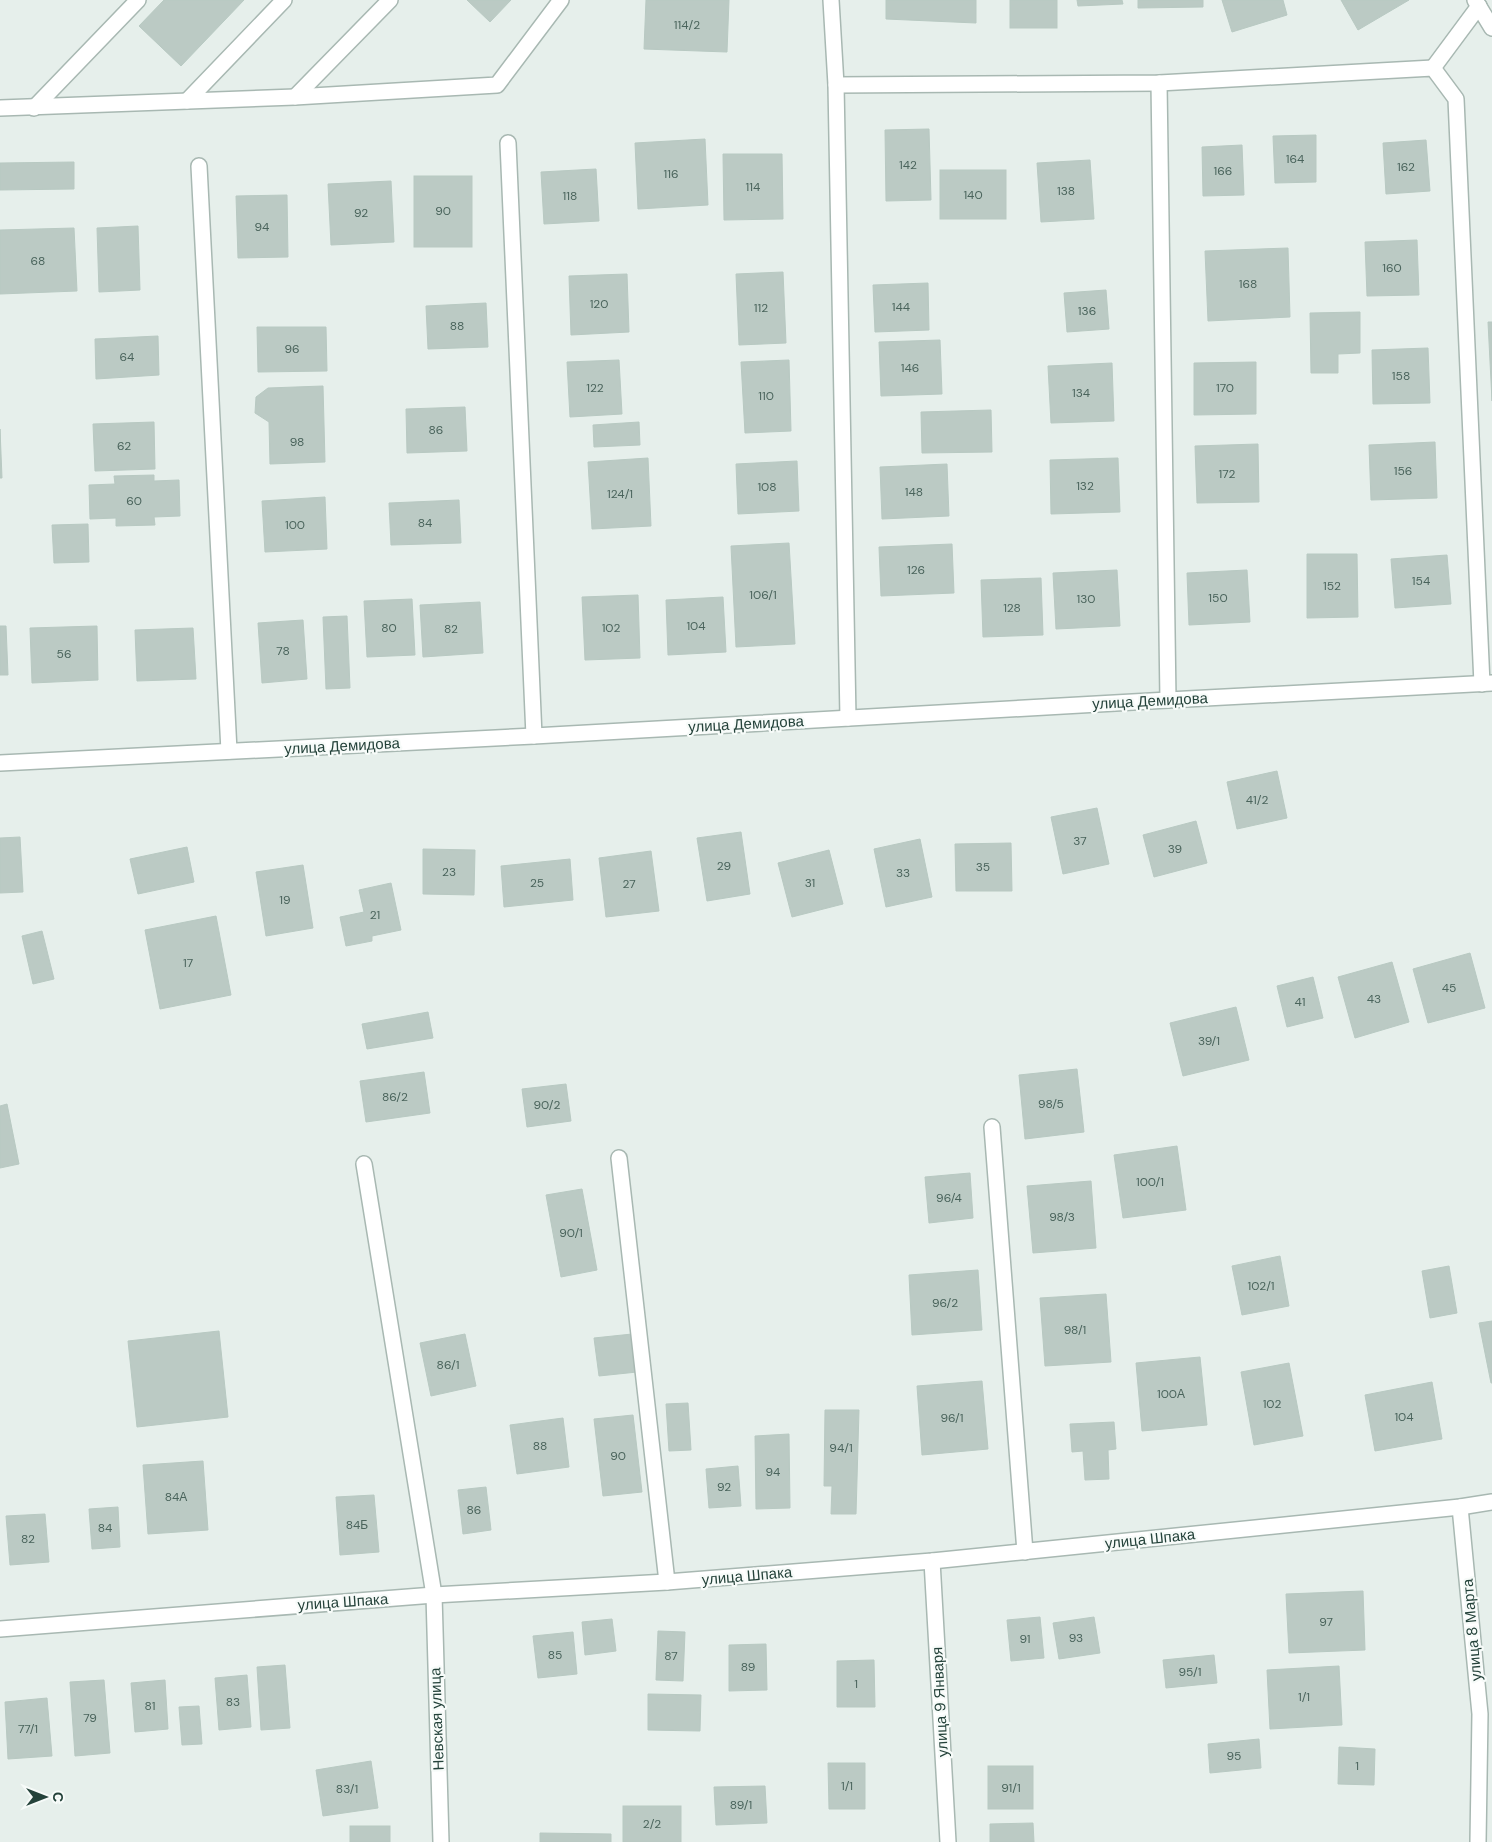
<svg xmlns="http://www.w3.org/2000/svg" width="1492" height="1842" font-family="'DM Sans',sans-serif">
  <style>
    .building { fill: #bbcac4; stroke: #b8c9c2 }
    .lines { fill: none; stroke-linecap: round; stroke-linejoin: round }
    .minor-casing { stroke: #a8b8b2; stroke-width: 18 }
    .minor { stroke: #fff; stroke-width: 15 }
    .labels { text-anchor: middle; dominant-baseline: central; stroke-width: 4.5; stroke-linejoin: round; paint-order: stroke }
    .number-label { font-size: 12px; fill: #4a645c }
    .street-label { font-size: 15px; fill: #24423a; stroke: #f7fbf9 }
  </style>
  <rect width="100%" height="100%" fill="#e6efeb"/>
  <g class="building">
    <path d="M164,0H244L181,66L139,26Z"/>
    <path d="M467,0H511L490,22Z"/>
    <path d="M646,0H729L727,52L644,49Z"/>
    <path d="M886,0H976V23L886,19Z"/>
    <rect x="1010" y="0" width="47" height="28"/>
    <path d="M1077,0H1122L1123,4L1078,6Z"/>
    <path d="M1138,0H1203V7L1138,8Z"/>
    <path d="M1222,0H1283L1287,15L1232,32Z"/>
    <path d="M1341,0H1409L1358,30Z"/>
    <path d="M929,129L931,200L886,201L885,130Z"/>
    <path d="M1316,135V182L1275,183L1273,136Z"/>
    <path d="M705,139L708,205L638,209L635,143Z"/>
    <path d="M1426,140L1430,191L1386,194L1383,143Z"/>
    <path d="M1242,145L1244,195L1203,196L1202,147Z"/>
    <path d="M723,154H782L783,219L724,220Z"/>
    <path d="M1090,160L1094,219L1041,222L1037,163Z"/>
    <path d="M74,162V189L0,190V163Z"/>
    <path d="M596,169L599,221L544,224L541,172Z"/>
    <rect x="940" y="170" width="66" height="49"/>
    <rect x="414" y="176" width="58" height="71"/>
    <path d="M391,181L394,242L331,245L328,184Z"/>
    <path d="M287,195L288,257L238,258L236,196Z"/>
    <path d="M138,226L140,290L99,292L97,228Z"/>
    <path d="M74,228L77,291L0,294V230Z"/>
    <path d="M1417,240L1419,295L1367,296L1365,242Z"/>
    <path d="M1288,248L1290,317L1208,321L1205,251Z"/>
    <path d="M783,272L786,343L739,345L736,274Z"/>
    <path d="M627,274L629,332L571,335L569,276Z"/>
    <path d="M928,283L929,330L875,332L873,285Z"/>
    <path d="M1106,290L1109,329L1067,332L1064,293Z"/>
    <path d="M486,303L488,347L428,349L426,306Z"/>
    <path d="M1360,312V353L1338,354V373H1311L1310,313Z"/>
    <path d="M1488,322H1492V401Z"/>
    <path d="M257,327H326L327,371L258,372Z"/>
    <path d="M158,336L159,375L96,379L95,339Z"/>
    <path d="M940,340L942,394L881,396L879,342Z"/>
    <path d="M1428,348L1430,403L1373,404L1372,350Z"/>
    <path d="M619,360L622,414L570,417L567,362Z"/>
    <path d="M789,360L791,431L745,433L741,362Z"/>
    <path d="M1256,362V414L1194,415V363Z"/>
    <path d="M1112,363L1114,421L1051,423L1048,366Z"/>
    <path d="M323,386L325,462L270,464L269,422L255,413L256,397L268,388Z"/>
    <path d="M465,407L467,451L407,453L406,409Z"/>
    <path d="M991,410L992,452L922,453L921,412Z"/>
    <path d="M154,422L155,469L95,471L93,424Z"/>
    <path d="M639,422L640,445L594,447L593,425Z"/>
    <path d="M0,429L2,478H0Z"/>
    <path d="M1435,442L1437,498L1371,500L1369,445Z"/>
    <path d="M1258,444L1259,502L1197,503L1195,446Z"/>
    <path d="M648,458L651,526L592,529L588,462Z"/>
    <path d="M1118,458L1120,512L1051,514L1050,460Z"/>
    <path d="M797,461L799,511L738,514L736,464Z"/>
    <path d="M947,464L949,516L882,519L880,467Z"/>
    <path d="M154,475V481L179,480L180,516L154,517L155,525L116,526V518L90,519L89,485L115,484L114,476Z"/>
    <path d="M325,497L327,549L265,552L262,501Z"/>
    <path d="M459,500L461,543L391,545L389,503Z"/>
    <path d="M88,524L89,562L54,563L52,525Z"/>
    <path d="M789,543L795,644L736,647L731,546Z"/>
    <path d="M952,544L954,593L881,596L879,547Z"/>
    <path d="M1307,554H1357L1358,617L1307,618Z"/>
    <path d="M1447,555L1451,604L1395,608L1391,559Z"/>
    <path d="M1117,570L1120,626L1056,629L1053,573Z"/>
    <path d="M1247,570L1250,622L1189,625L1187,573Z"/>
    <path d="M1041,578L1043,635L983,637L981,580Z"/>
    <path d="M638,595L640,658L585,660L582,597Z"/>
    <path d="M723,597L726,652L668,655L666,600Z"/>
    <path d="M412,599L415,655L367,657L364,601Z"/>
    <path d="M480,602L483,653L423,657L420,605Z"/>
    <path d="M347,616L350,688L326,689L323,617Z"/>
    <path d="M303,620L307,679L262,683L258,623Z"/>
    <path d="M0,626H6L8,675H0Z"/>
    <path d="M97,626L98,680L32,683L30,628Z"/>
    <path d="M193,628L196,679L137,681L135,630Z"/>
    <path d="M1277,771L1287,818L1237,829L1227,782Z"/>
    <path d="M1097,808L1109,864L1063,874L1051,817Z"/>
    <path d="M1196,821L1207,863L1154,877L1143,835Z"/>
    <path d="M741,832L750,894L707,901L697,838Z"/>
    <path d="M20,837L23,892L0,893V838Z"/>
    <path d="M920,839L932,897L886,907L874,849Z"/>
    <path d="M1011,843L1012,891H956L955,844Z"/>
    <path d="M187,847L194,882L138,894L130,859Z"/>
    <path d="M423,849L475,850L474,895L423,894Z"/>
    <path d="M829,850L843,904L792,917L778,863Z"/>
    <path d="M651,851L659,911L606,917L599,858Z"/>
    <path d="M570,859L573,900L504,907L501,866Z"/>
    <path d="M303,865L313,928L266,936L256,872Z"/>
    <path d="M391,883L401,930L372,936V941L346,946L340,917L364,912L359,890Z"/>
    <path d="M216,916L231,995L160,1009L145,930Z"/>
    <path d="M42,931L54,979L33,984L22,936Z"/>
    <path d="M1470,953L1485,1008L1428,1023L1413,969Z"/>
    <path d="M1392,962L1409,1022L1355,1038L1338,977Z"/>
    <path d="M1313,977L1323,1018L1287,1027L1277,986Z"/>
    <path d="M1236,1007L1249,1060L1183,1076L1170,1023Z"/>
    <path d="M428,1012L433,1038L367,1049L362,1024Z"/>
    <path d="M1077,1069L1084,1132L1025,1139L1019,1075Z"/>
    <path d="M424,1072L430,1113L366,1122L360,1081Z"/>
    <path d="M566,1084L571,1121L527,1127L522,1089Z"/>
    <path d="M7,1104L19,1164L0,1168V1106Z"/>
    <path d="M1177,1146L1186,1210L1123,1218L1114,1155Z"/>
    <path d="M970,1173L973,1218L929,1223L925,1177Z"/>
    <path d="M1091,1181L1096,1248L1033,1253L1027,1186Z"/>
    <path d="M582,1189L597,1270L561,1277L546,1195Z"/>
    <path d="M1280,1256L1289,1306L1242,1315L1232,1266Z"/>
    <path d="M1449,1266L1457,1313L1430,1318L1422,1271Z"/>
    <path d="M978,1270L982,1330L912,1335L909,1275Z"/>
    <path d="M1106,1294L1111,1362L1045,1366L1040,1298Z"/>
    <path d="M1492,1321V1383H1491L1479,1323Z"/>
    <path d="M219,1331L228,1417L137,1427L128,1341Z"/>
    <path d="M465,1334L476,1386L431,1396L420,1343Z"/>
    <path d="M632,1334L637,1372L599,1376L594,1338Z"/>
    <path d="M1200,1357L1207,1425L1142,1431L1136,1363Z"/>
    <path d="M1289,1363L1303,1436L1254,1445L1241,1372Z"/>
    <path d="M982,1381L988,1449L922,1455L917,1386Z"/>
    <path d="M1432,1382L1442,1439L1375,1451L1365,1395Z"/>
    <path d="M688,1403L691,1450L669,1451L666,1404Z"/>
    <path d="M825,1410H859L856,1514H831L832,1486H824Z"/>
    <path d="M633,1415L642,1492L603,1496L594,1419Z"/>
    <path d="M563,1418L569,1467L517,1474L510,1425Z"/>
    <path d="M1114,1422L1116,1449L1108,1450L1109,1479L1085,1480L1083,1451L1072,1452L1070,1424Z"/>
    <path d="M789,1434L790,1508L756,1509L755,1436Z"/>
    <path d="M203,1461L208,1530L148,1534L143,1465Z"/>
    <path d="M738,1466L741,1506L709,1508L706,1469Z"/>
    <path d="M486,1487L491,1530L463,1534L458,1490Z"/>
    <path d="M374,1495L379,1552L340,1555L336,1497Z"/>
    <path d="M118,1507L120,1547L92,1549L89,1509Z"/>
    <path d="M45,1514L49,1562L10,1565L6,1516Z"/>
    <path d="M1363,1591L1365,1650L1289,1653L1286,1594Z"/>
    <path d="M1040,1617L1044,1658L1011,1661L1007,1620Z"/>
    <path d="M1094,1617L1100,1653L1059,1659L1053,1623Z"/>
    <path d="M612,1619L616,1651L585,1655L582,1622Z"/>
    <path d="M658,1631L685,1632L683,1681L656,1680Z"/>
    <path d="M573,1632L577,1674L538,1678L533,1636Z"/>
    <path d="M766,1644L767,1690L729,1691V1645Z"/>
    <path d="M1214,1655L1217,1683L1166,1688L1163,1660Z"/>
    <path d="M874,1660L875,1707H837V1661Z"/>
    <path d="M285,1665L290,1728L261,1730L257,1667Z"/>
    <path d="M1339,1666L1342,1725L1270,1729L1267,1670Z"/>
    <path d="M247,1675L251,1727L219,1730L215,1678Z"/>
    <path d="M104,1680L110,1753L75,1756L70,1682Z"/>
    <path d="M165,1680L168,1729L135,1732L131,1683Z"/>
    <path d="M648,1694L701,1695L700,1731L648,1730Z"/>
    <path d="M47,1698L52,1756L8,1759L5,1702Z"/>
    <path d="M199,1706L202,1744L182,1745L179,1707Z"/>
    <path d="M1259,1739L1261,1768L1210,1773L1208,1744Z"/>
    <path d="M1339,1747L1375,1749L1374,1785L1338,1784Z"/>
    <path d="M371,1761L378,1808L323,1816L316,1770Z"/>
    <path d="M828,1763H865V1809H829Z"/>
    <rect x="988" y="1766" width="45" height="43"/>
    <path d="M765,1786L767,1823L716,1825L714,1787Z"/>
    <rect x="623" y="1806" width="58" height="36"/>
    <path d="M1033,1823L1034,1842H990V1824Z"/>
    <rect x="350" y="1826" width="40" height="16"/>
    <path d="M540,1833L611,1834V1842H540Z"/>
  </g>
  <g class="lines">
    <defs>
      <g id="minor">
        <path d="M831,0L836,85L848,718"/>
        <path d="M1475,0L1492,28"/>
        <path d="M1433,68L1479,6"/>
        <path d="M1159,83L1168,700"/>
        <path d="M836,85L1159,83L1433,68L1456,99L1482,684"/>
        <path d="M295,97L390,0"/>
        <path d="M187,101L284,0"/>
        <path d="M0,108L295,97L497,85L561,0"/>
        <path d="M34,108L138,0"/>
        <path d="M508,143L534,736"/>
        <path d="M199,166L229,751"/>
        <path d="M0,763L534,736L1168,700L1492,683"/>
        <path d="M992,1127L1025,1552"/>
        <path d="M619,1158L667,1582"/>
        <path d="M364,1164L434,1595L441,1842"/>
        <path d="M1460,1507L1480,1714L1478,1842"/>
        <path d="M932,1561L948,1842"/>
        <path d="M0,1629L434,1595L667,1582L932,1561L1460,1507L1492,1502"/>
      </g>
    </defs>
    <use href="#minor" class="minor-casing"/>
    <use href="#minor" class="minor"/>
  </g>
  <g class="labels">
    <g class="number-label">
      <text x="687" y="25">114/2</text>
      <text x="1295" y="159">164</text>
      <text x="908" y="165">142</text>
      <text x="1406" y="167">162</text>
      <text x="1223" y="171">166</text>
      <text x="671" y="174">116</text>
      <text x="753" y="187">114</text>
      <text x="1066" y="191">138</text>
      <text x="973" y="195">140</text>
      <text x="570" y="196">118</text>
      <text x="443" y="211">90</text>
      <text x="361" y="213">92</text>
      <text x="262" y="227">94</text>
      <text x="38" y="261">68</text>
      <text x="1392" y="268">160</text>
      <text x="1248" y="284">168</text>
      <text x="599" y="304">120</text>
      <text x="901" y="307">144</text>
      <text x="761" y="308">112</text>
      <text x="1087" y="311">136</text>
      <text x="457" y="326">88</text>
      <text x="292" y="349">96</text>
      <text x="127" y="357">64</text>
      <text x="910" y="368">146</text>
      <text x="1401" y="376">158</text>
      <text x="595" y="388">122</text>
      <text x="1225" y="388">170</text>
      <text x="1081" y="393">134</text>
      <text x="766" y="396">110</text>
      <text x="436" y="430">86</text>
      <text x="297" y="442">98</text>
      <text x="124" y="446">62</text>
      <text x="1403" y="471">156</text>
      <text x="1227" y="474">172</text>
      <text x="1085" y="486">132</text>
      <text x="767" y="487">108</text>
      <text x="914" y="492">148</text>
      <text x="620" y="494">124/1</text>
      <text x="134" y="501">60</text>
      <text x="425" y="523">84</text>
      <text x="295" y="525">100</text>
      <text x="916" y="570">126</text>
      <text x="1421" y="581">154</text>
      <text x="1332" y="586">152</text>
      <text x="763" y="595">106/1</text>
      <text x="1218" y="598">150</text>
      <text x="1086" y="599">130</text>
      <text x="1012" y="608">128</text>
      <text x="696" y="626">104</text>
      <text x="389" y="628">80</text>
      <text x="611" y="628">102</text>
      <text x="451" y="629">82</text>
      <text x="283" y="651">78</text>
      <text x="64" y="654">56</text>
      <text x="1257" y="800">41/2</text>
      <text x="1080" y="841">37</text>
      <text x="1175" y="849">39</text>
      <text x="724" y="866">29</text>
      <text x="983" y="867">35</text>
      <text x="449" y="872">23</text>
      <text x="903" y="873">33</text>
      <text x="537" y="883">25</text>
      <text x="810" y="883">31</text>
      <text x="629" y="884">27</text>
      <text x="285" y="900">19</text>
      <text x="375" y="915">21</text>
      <text x="188" y="963">17</text>
      <text x="1449" y="988">45</text>
      <text x="1374" y="999">43</text>
      <text x="1300" y="1002">41</text>
      <text x="1209" y="1041">39/1</text>
      <text x="395" y="1097">86/2</text>
      <text x="1051" y="1104">98/5</text>
      <text x="547" y="1105">90/2</text>
      <text x="1150" y="1182">100/1</text>
      <text x="949" y="1198">96/4</text>
      <text x="1062" y="1217">98/3</text>
      <text x="571" y="1233">90/1</text>
      <text x="1261" y="1286">102/1</text>
      <text x="945" y="1303">96/2</text>
      <text x="1075" y="1330">98/1</text>
      <text x="448" y="1365">86/1</text>
      <text x="1171" y="1394">100А</text>
      <text x="1272" y="1404">102</text>
      <text x="1404" y="1417">104</text>
      <text x="952" y="1418">96/1</text>
      <text x="540" y="1446">88</text>
      <text x="841" y="1448">94/1</text>
      <text x="618" y="1456">90</text>
      <text x="773" y="1472">94</text>
      <text x="724" y="1487">92</text>
      <text x="176" y="1497">84А</text>
      <text x="474" y="1510">86</text>
      <text x="357" y="1525">84Б</text>
      <text x="105" y="1528">84</text>
      <text x="28" y="1539">82</text>
      <text x="1326" y="1622">97</text>
      <text x="1076" y="1638">93</text>
      <text x="1025" y="1639">91</text>
      <text x="555" y="1655">85</text>
      <text x="671" y="1656">87</text>
      <text x="748" y="1667">89</text>
      <text x="1190" y="1672">95/1</text>
      <text x="856" y="1684">1</text>
      <text x="1304" y="1697">1/1</text>
      <text x="233" y="1702">83</text>
      <text x="150" y="1706">81</text>
      <text x="90" y="1718">79</text>
      <text x="28" y="1729">77/1</text>
      <text x="1234" y="1756">95</text>
      <text x="1357" y="1766">1</text>
      <text x="847" y="1786">1/1</text>
      <text x="1011" y="1788">91/1</text>
      <text x="347" y="1789">83/1</text>
      <text x="741" y="1805">89/1</text>
      <text x="652" y="1824">2/2</text>
    </g>
    <g class="street-label">
      <text transform="translate(1150 701) rotate(-3)">улица Демидова</text>
      <text transform="translate(746 724) rotate(-3)">улица Демидова</text>
      <text transform="translate(342 746) rotate(-3)">улица Демидова</text>
      <text transform="translate(1150 1539) rotate(-6)">улица Шпака</text>
      <text transform="translate(747 1576) rotate(-5)">улица Шпака</text>
      <text transform="translate(343 1602) rotate(-4)">улица Шпака</text>
      <text transform="translate(1472 1630) rotate(-95)">улица 8 Марта</text>
      <text transform="translate(940 1702) rotate(-93)">улица 9 Января</text>
      <text transform="translate(437 1719) rotate(-92)">Невская улица</text>
    </g>
  </g>
  <g transform="translate(45 1797) rotate(90)" stroke="#f7fbf9" stroke-width="4" paint-order="stroke">
  <path d="M0-4L9 19L0 12L-9 19Z" fill="#24423a"/>
  <text y="-8" font-size="14" font-weight="bold" text-anchor="middle" fill="#24423a">С</text>
  </g>
</svg>
